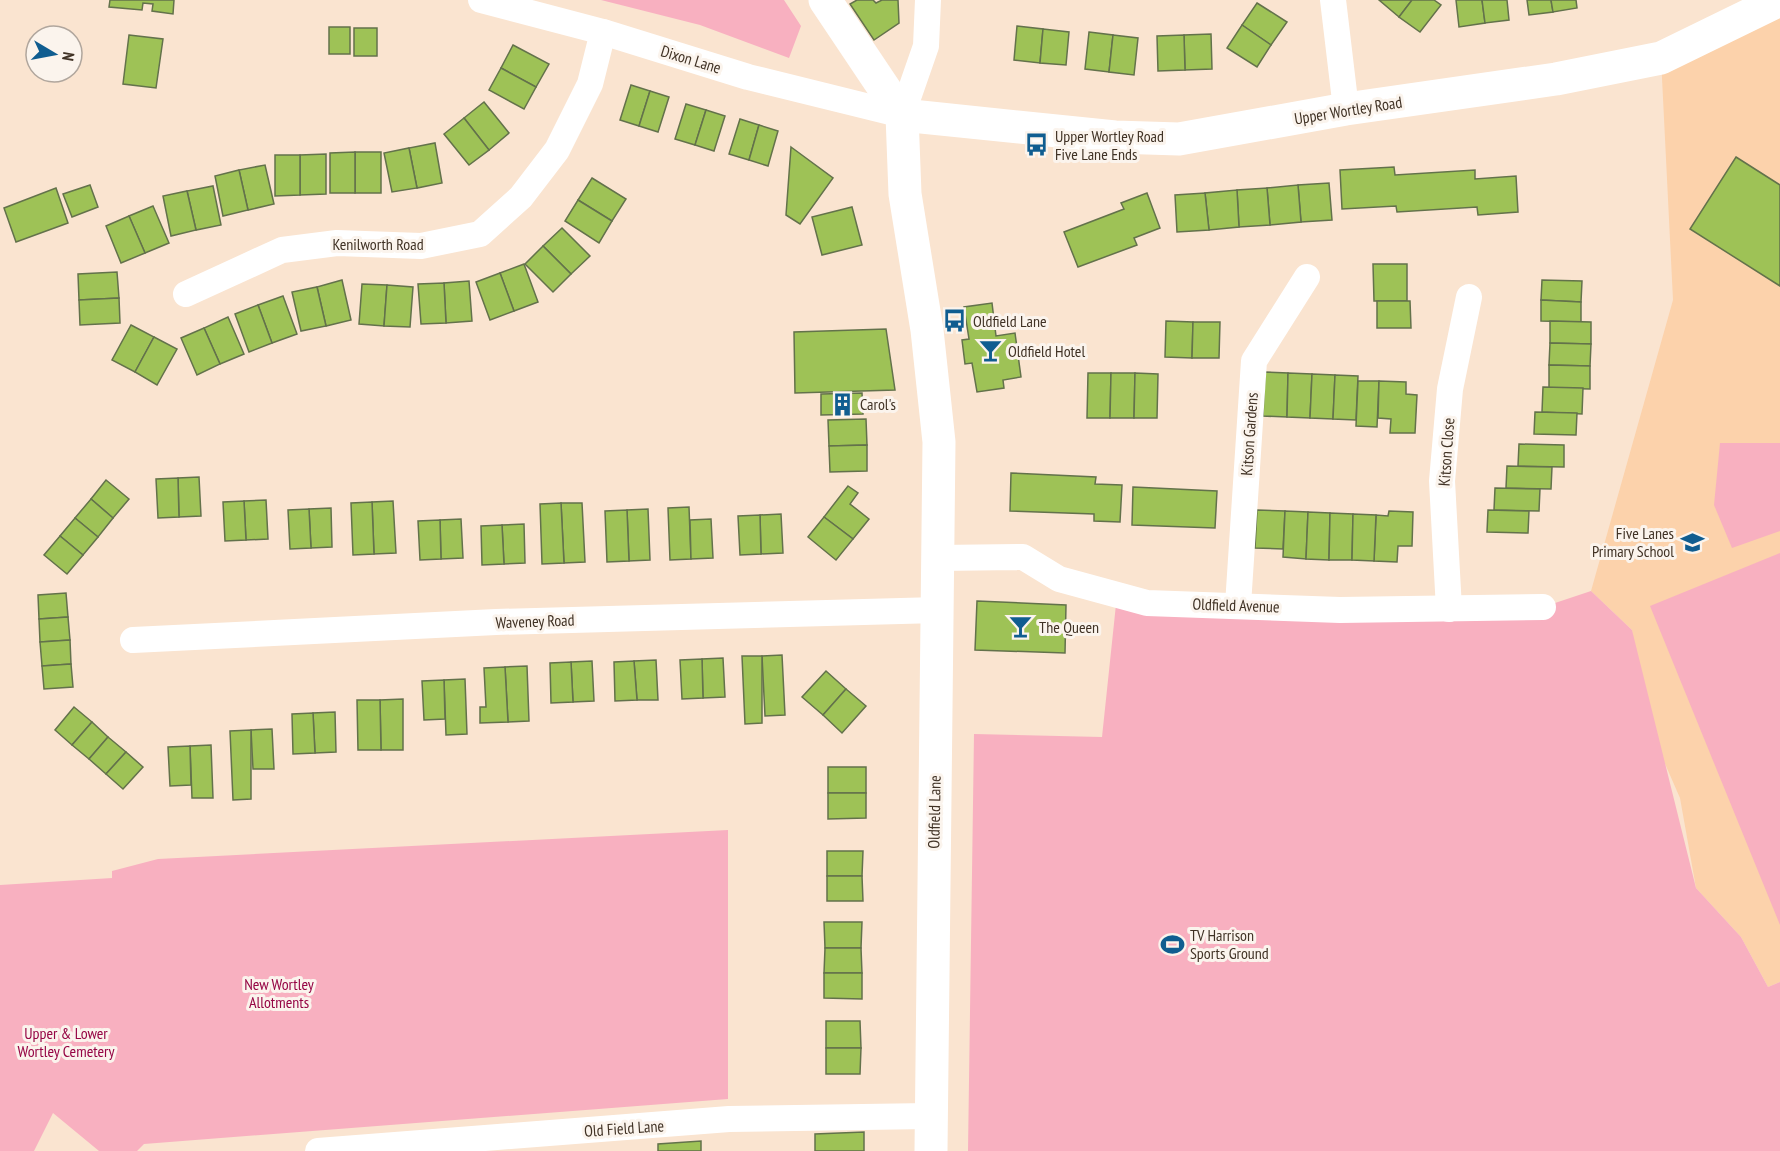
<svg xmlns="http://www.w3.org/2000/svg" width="1780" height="1151" font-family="'PT Sans Narrow',sans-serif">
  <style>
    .built { fill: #fcd2ab }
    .green { fill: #f8b0c0 }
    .building { fill: #9ec256; stroke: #63724b; stroke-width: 1.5 }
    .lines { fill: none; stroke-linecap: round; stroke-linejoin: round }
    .minor { stroke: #fff; stroke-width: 26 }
    .tertiary { stroke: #fff; stroke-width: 33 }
    .labels { text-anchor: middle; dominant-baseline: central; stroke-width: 6; stroke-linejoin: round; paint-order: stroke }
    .street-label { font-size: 16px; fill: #403225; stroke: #fbf4ed }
    .poi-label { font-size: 16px; fill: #403225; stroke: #fbf4ed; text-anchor: start }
    .park-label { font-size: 16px; fill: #960645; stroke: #fbf4ed }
  </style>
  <rect width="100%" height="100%" fill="#fae4d0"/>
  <path class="built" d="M1780,0V982L1768,987L1741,937L1696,888L1680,798L1635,695L1632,630L1591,591L1673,300L1661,58Z"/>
  <g class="green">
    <path d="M601,0H784L801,26L789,58L700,25Z"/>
    <path d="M1720,443H1780V531L1732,548L1714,505Z"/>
    <path d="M1780,553V925L1650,606Z"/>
    <path d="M1591,591L1632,630L1696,888L1741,937L1768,987L1780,982V1151H968L974,734L1102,737L1117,595L1543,607Z"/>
    <path d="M728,830V1099L144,1144L137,1151H99L53,1113L34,1151H0V885L112,878V871L158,859Z"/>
  </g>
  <g class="building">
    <path d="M110,0H174L173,14L152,11L153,4L143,3L142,10L109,7Z"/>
    <path d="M857,0H873L876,3L882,0H898L899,23L874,40L850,4Z"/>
    <path d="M1379,0H1412L1399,17Z"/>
    <path d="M1412,0H1434L1441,5L1420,32L1399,17Z"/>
    <path d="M1456,0H1482L1485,23L1459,27Z"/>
    <path d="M1482,0H1507L1509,20L1485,23Z"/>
    <path d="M1527,0H1551L1553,12L1529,15Z"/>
    <path d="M1551,0H1576L1577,8L1553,12Z"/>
    <path d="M1257,3L1287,22L1271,45L1242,25Z"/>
    <path d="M1242,25L1271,45L1257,67L1227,48Z"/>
    <path d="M1017,26L1043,29L1040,63L1014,60Z"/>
    <rect x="329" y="27" width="21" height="27"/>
    <rect x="354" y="28" width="23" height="28"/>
    <path d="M1043,29L1069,32L1066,65L1040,63Z"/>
    <path d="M1089,32L1113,35L1109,72L1085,69Z"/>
    <path d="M1211,34L1212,69L1185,70L1184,35Z"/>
    <path d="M129,35L163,39L156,88L123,84Z"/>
    <path d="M1113,35L1138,38L1134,75L1109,72Z"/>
    <path d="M1184,35L1185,70L1158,71L1157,36Z"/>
    <path d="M513,45L549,64L536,87L501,68Z"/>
    <path d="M501,68L536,87L524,109L489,90Z"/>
    <path d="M631,85L650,91L639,126L620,120Z"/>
    <path d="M650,91L669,97L658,132L639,126Z"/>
    <path d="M484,102L509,133L489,150L464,118Z"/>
    <path d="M686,104L706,110L695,145L675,139Z"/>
    <path d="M706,110L725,116L714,151L695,145Z"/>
    <path d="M464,118L489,150L469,165L444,134Z"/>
    <path d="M740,119L759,125L749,160L729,154Z"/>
    <path d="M759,125L778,131L768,166L749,160Z"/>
    <path d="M435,143L442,183L417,188L409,148Z"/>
    <path d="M791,147L833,178L800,224L786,215Z"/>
    <path d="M409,148L417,188L392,192L384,153Z"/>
    <rect x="355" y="152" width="26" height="41"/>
    <path d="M355,152V193H330V153Z"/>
    <path d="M326,154V194L300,195V155Z"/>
    <path d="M275,155H300V195L275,196Z"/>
    <path d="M1736,157L1780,185V286L1690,229Z"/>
    <path d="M265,165L274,204L248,210L239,170Z"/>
    <path d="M1394,167L1395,175L1475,170V179L1516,176L1518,212L1478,215L1477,207L1397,212L1396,206L1342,209L1340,170Z"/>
    <path d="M239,170L248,210L223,216L215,176Z"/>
    <path d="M592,178L626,199L612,221L578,200Z"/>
    <path d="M1329,183L1332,220L1301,222L1298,185Z"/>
    <path d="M90,185L98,207L72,217L63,194Z"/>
    <path d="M1298,185L1301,222L1270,225L1267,188Z"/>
    <path d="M213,186L221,225L196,230L187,191Z"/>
    <path d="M56,188L68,223L16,242L4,208Z"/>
    <path d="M1267,188L1270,225L1239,227L1237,190Z"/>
    <path d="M1237,190L1239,227L1209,230L1205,193Z"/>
    <path d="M187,191L196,230L171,236L163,196Z"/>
    <path d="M1147,193L1160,228L1134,238L1137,245L1078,267L1064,232L1124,209L1121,203Z"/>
    <path d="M1205,193L1209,230L1177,232L1175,195Z"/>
    <path d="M578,200L612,221L599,243L565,221Z"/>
    <path d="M153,206L169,243L145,253L129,216Z"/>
    <path d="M852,207L862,245L822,255L812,217Z"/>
    <path d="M129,216L145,253L121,263L106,226Z"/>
    <path d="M562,228L590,256L571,274L543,246Z"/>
    <path d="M543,246L571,274L553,292L525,264Z"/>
    <path d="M524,264L538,302L514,311L500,273Z"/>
    <path d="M1373,264H1407V301H1374Z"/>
    <path d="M117,272L119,298L79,300L78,274Z"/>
    <path d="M500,273L514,311L490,320L476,282Z"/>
    <path d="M342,280L351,320L326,326L317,287Z"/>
    <path d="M1542,280L1582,281L1581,302L1541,300Z"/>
    <path d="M469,281L472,321L446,323L444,283Z"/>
    <path d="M444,283L446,323L421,324L418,284Z"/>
    <path d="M362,284L387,285L384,326L359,324Z"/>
    <path d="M387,285L413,287L410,327L384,326Z"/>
    <path d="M317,287L326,326L301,331L292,292Z"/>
    <path d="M283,296L297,334L272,343L258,305Z"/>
    <path d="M119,298L120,323L80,325L79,300Z"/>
    <path d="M1541,300L1581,302V322L1541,321Z"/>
    <path d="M1377,301H1410L1411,328H1377Z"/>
    <path d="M992,303L996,336L1015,333L1021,377L1003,380L1004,388L977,392L972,363L965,364L962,340L969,339L964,307Z"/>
    <path d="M258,305L272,343L249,352L235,314Z"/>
    <path d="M228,317L244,354L220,364L204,328Z"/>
    <path d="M1166,321L1193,322L1192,358L1165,357Z"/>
    <path d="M1550,321L1591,322V344L1550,343Z"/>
    <path d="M1193,322H1220L1219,358H1192Z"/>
    <path d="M131,325L154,337L135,372L112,360Z"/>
    <path d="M204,328L220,364L197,375L181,338Z"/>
    <path d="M886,329L895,390L795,393L794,332Z"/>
    <path d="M154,337L177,349L157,385L135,372Z"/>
    <path d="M1550,343L1591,344L1590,366L1549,365Z"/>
    <path d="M1549,365L1590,366V389L1549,388Z"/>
    <path d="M1265,372L1288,373L1287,417L1263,416Z"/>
    <path d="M1088,373H1111L1110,418H1087Z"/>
    <path d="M1111,373H1135L1134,418H1110Z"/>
    <path d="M1135,373L1158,374L1157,418H1134Z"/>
    <path d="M1288,373L1312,374L1310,418L1287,417Z"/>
    <path d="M1312,374L1335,375L1333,419L1310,418Z"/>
    <path d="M1335,375L1358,376L1356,420L1333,419Z"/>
    <path d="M1358,381H1379L1377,427L1356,426Z"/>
    <path d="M1379,381L1406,382V394L1417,395L1415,433H1390L1391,419L1378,418Z"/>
    <path d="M1543,387L1583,388L1582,414L1542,412Z"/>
    <path d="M862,393L863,414L821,415V394Z"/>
    <path d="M1535,412L1577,413L1576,435L1534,434Z"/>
    <path d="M866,419L867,445L829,446L828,420Z"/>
    <path d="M1519,444L1564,445V467L1518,466Z"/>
    <path d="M867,445V471L830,472L829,446Z"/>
    <path d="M1507,466L1552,467L1551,489L1506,488Z"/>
    <path d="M1011,473L1096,477L1095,484L1122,485L1120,522L1094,521V514L1010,511Z"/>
    <path d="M199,477L201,516L179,517L178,478Z"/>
    <path d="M178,478L179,517L158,518L156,479Z"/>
    <path d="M106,480L129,499L113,518L91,499Z"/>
    <path d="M848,486L858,493L850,504L869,519L853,539L824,517Z"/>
    <path d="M1133,487L1217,491L1215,528L1132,525Z"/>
    <path d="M1495,488L1540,489L1539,511L1494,510Z"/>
    <path d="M91,499L113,518L98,537L75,518Z"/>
    <path d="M266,500L268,539L246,540L244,501Z"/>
    <path d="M244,501L246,540L225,541L223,502Z"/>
    <path d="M393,501L396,553L374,554L372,502Z"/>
    <path d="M372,502L374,554L353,555L351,503Z"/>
    <path d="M561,503H582L585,562L564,563Z"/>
    <path d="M561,503L564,563L542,564L540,504Z"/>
    <path d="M689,507L691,559L670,560L668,508Z"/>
    <path d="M331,508L332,547L311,548L309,509Z"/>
    <path d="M309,509L311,548L290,549L288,510Z"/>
    <path d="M648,509L650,560L629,561L627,510Z"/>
    <path d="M627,510L629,561L607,562L605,511Z"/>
    <path d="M1257,510L1285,511L1283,549L1255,548Z"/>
    <path d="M1488,510L1529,511L1528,533L1487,532Z"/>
    <path d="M1285,511L1308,512L1306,559L1283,557Z"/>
    <path d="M1389,511L1413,512L1412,546H1398L1397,562L1374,561L1376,515L1388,516Z"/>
    <path d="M1308,512L1330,513L1329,560L1306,559Z"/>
    <path d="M1330,513L1353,514L1352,560H1329Z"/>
    <path d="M781,514L783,553L761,554L760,515Z"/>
    <path d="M1353,514L1376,515L1374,561L1352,560Z"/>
    <path d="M760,515L761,554L740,555L738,516Z"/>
    <path d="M824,517L853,539L836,560L808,537Z"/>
    <path d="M75,518L98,537L83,555L60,536Z"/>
    <path d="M461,519L463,558L441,559L440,520Z"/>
    <path d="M711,519L713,558L691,559L690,520Z"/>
    <path d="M440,520L441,559L420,560L418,521Z"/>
    <path d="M524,524L525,563L504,564L502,525Z"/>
    <path d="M502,525L504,564L482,565L481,526Z"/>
    <path d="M60,536L83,555L67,574L44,555Z"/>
    <path d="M66,593L68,617L39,619L38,595Z"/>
    <path d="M977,601L1066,605L1065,653L975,650Z"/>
    <path d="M68,617L70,640L40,642L39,619Z"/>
    <path d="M70,640L71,664L42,666L40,642Z"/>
    <path d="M782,655L785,715L765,716L762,656Z"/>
    <path d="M742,656H762V723L745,724Z"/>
    <path d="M723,658L725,697L703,698L702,659Z"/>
    <path d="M702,659L703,698L682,699L680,660Z"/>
    <path d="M656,660L658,700H637L634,661Z"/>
    <path d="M592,661L594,701L573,702L571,662Z"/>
    <path d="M634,661L637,700L615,701L614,662Z"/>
    <path d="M571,662L573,702L551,703L550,663Z"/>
    <path d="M71,664L73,687L44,689L42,666Z"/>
    <path d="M527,666L529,721L508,722L505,667Z"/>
    <path d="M505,667L508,722L480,723V707H486L484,668Z"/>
    <path d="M826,671L846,689L823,715L802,697Z"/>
    <path d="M465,679L467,734L446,735L444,680Z"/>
    <path d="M444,680L445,719L424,720L422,681Z"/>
    <path d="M846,689L866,706L842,733L823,715Z"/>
    <path d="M403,699V750H381L380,700Z"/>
    <path d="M357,700H380L381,750H358Z"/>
    <path d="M74,707L92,722L72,745L55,730Z"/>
    <path d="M335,712L336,752L315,753L313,713Z"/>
    <path d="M313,713L315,753L293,754L292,714Z"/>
    <path d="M92,722L108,737L89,759L72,745Z"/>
    <path d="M272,729L274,769H253L251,730Z"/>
    <path d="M251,730V799L233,800L230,731Z"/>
    <path d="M108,737L126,752L106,774L89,759Z"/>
    <path d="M211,745L213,798H192L190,746Z"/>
    <path d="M190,746L191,785L170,786L168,747Z"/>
    <path d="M126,752L143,767L123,789L106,774Z"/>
    <rect x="828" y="767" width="38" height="26"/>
    <path d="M828,793H866V818L828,819Z"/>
    <path d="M827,851H863L862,876H827Z"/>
    <path d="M827,876H862L863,901H827Z"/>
    <path d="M824,922H862L861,948H825Z"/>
    <path d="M825,948H861L862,973H824Z"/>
    <path d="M824,973H862V999L824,998Z"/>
    <path d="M826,1021H860L861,1048H826Z"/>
    <path d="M826,1048H861L860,1074H826Z"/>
    <path d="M864,1132V1151H815V1134Z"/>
    <path d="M701,1141V1151H658V1144Z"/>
  </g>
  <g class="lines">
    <g class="minor">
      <path d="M481,0L603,32L748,77L902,115L926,46L928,0"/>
      <path d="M1333,0L1346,109"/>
      <path d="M186,294L282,250L337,243L421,246L480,234L521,197L557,150L590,84L603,32"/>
      <path d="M938,558L1023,557L1059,579L1147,603L1340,610L1543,607"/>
      <path d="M1238,605L1254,361L1307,277"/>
      <path d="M1449,609L1442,481L1450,389L1469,297"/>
      <path d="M133,640L496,622L938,610"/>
      <path d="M318,1151L729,1119L930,1116"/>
    </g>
    <g class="tertiary">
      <path d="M825,0L902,115"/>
      <path d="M902,115L905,194L927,330L939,442L931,1151"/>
      <path d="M902,115L1115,137L1179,139L1346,109L1556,79L1661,58L1780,0"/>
    </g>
  </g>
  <defs>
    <symbol id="bus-bare" viewBox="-9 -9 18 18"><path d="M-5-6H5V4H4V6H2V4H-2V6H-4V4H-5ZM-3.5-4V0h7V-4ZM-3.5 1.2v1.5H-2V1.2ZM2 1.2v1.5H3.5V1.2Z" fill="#105d90" stroke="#fbf4ed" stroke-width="2.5" paint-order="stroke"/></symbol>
    <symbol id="bar-bare" viewBox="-9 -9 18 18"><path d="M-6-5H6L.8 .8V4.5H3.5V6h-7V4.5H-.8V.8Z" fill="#105d90" stroke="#fbf4ed" stroke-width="2.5" paint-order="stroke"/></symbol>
    <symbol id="building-bare" viewBox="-9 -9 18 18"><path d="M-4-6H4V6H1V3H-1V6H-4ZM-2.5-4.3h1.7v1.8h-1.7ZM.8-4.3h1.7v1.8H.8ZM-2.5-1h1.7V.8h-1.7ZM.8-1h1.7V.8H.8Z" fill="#105d90" stroke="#fbf4ed" stroke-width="2.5" paint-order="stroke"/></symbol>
    <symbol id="school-bare" viewBox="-9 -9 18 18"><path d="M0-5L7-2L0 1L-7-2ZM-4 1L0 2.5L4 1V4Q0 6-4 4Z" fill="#105d90" stroke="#fbf4ed" stroke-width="2.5" paint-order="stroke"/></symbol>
    <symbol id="stadium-bare" viewBox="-9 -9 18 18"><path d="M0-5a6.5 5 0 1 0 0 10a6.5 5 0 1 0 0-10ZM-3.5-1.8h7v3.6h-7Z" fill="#105d90" stroke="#fbf4ed" stroke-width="2.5" paint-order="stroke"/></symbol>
  </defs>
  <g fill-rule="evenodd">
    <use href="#bus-bare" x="1020" y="128" width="33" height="33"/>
    <use href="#bus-bare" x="938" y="304" width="33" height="33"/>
    <use href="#bar-bare" x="974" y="334" width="33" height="33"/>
    <use href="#building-bare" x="826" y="388" width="33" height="33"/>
    <use href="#school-bare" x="1676" y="526" width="33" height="33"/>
    <use href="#bar-bare" x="1004" y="610" width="33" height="33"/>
    <use href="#stadium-bare" x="1156" y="928" width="33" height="33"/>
  </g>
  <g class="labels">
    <g class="street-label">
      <text transform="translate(691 59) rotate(17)">Dixon Lane</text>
      <text transform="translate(1348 110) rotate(-9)">Upper Wortley Road</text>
      <text x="378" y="244">Kenilworth Road</text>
      <text transform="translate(1249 434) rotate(-86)">Kitson Gardens</text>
      <text transform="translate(1446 452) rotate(-86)">Kitson Close</text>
      <text transform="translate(1236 605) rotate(2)">Oldfield Avenue</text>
      <text transform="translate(535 621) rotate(-2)">Waveney Road</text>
      <text transform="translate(934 812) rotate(-89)">Oldfield Lane</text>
      <text transform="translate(624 1128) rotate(-4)">Old Field Lane</text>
    </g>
    <g class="poi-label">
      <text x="1055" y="136">Upper Wortley Road<tspan x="1055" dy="18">Five Lane Ends</tspan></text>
      <text x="973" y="321">Oldfield Lane</text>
      <text x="1008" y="351">Oldfield Hotel</text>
      <text x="860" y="404">Carol's</text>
      <text x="1674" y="533" text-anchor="end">Five Lanes<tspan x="1674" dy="18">Primary School</tspan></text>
      <text x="1039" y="627">The Queen</text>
      <text x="1190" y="935">TV Harrison<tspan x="1190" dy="18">Sports Ground</tspan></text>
    </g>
    <g class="park-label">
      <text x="279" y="984">New Wortley<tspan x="279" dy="18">Allotments</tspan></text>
      <text x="66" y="1033">Upper &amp; Lower<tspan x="66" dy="18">Wortley Cemetery</tspan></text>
    </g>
  </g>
  <g transform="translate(54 54) rotate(100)"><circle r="28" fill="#fbf4ed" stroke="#b0a69d" stroke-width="1.5"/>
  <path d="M0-4.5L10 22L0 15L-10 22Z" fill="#105d90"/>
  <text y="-9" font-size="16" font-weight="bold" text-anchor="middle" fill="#403225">N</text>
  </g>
</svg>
